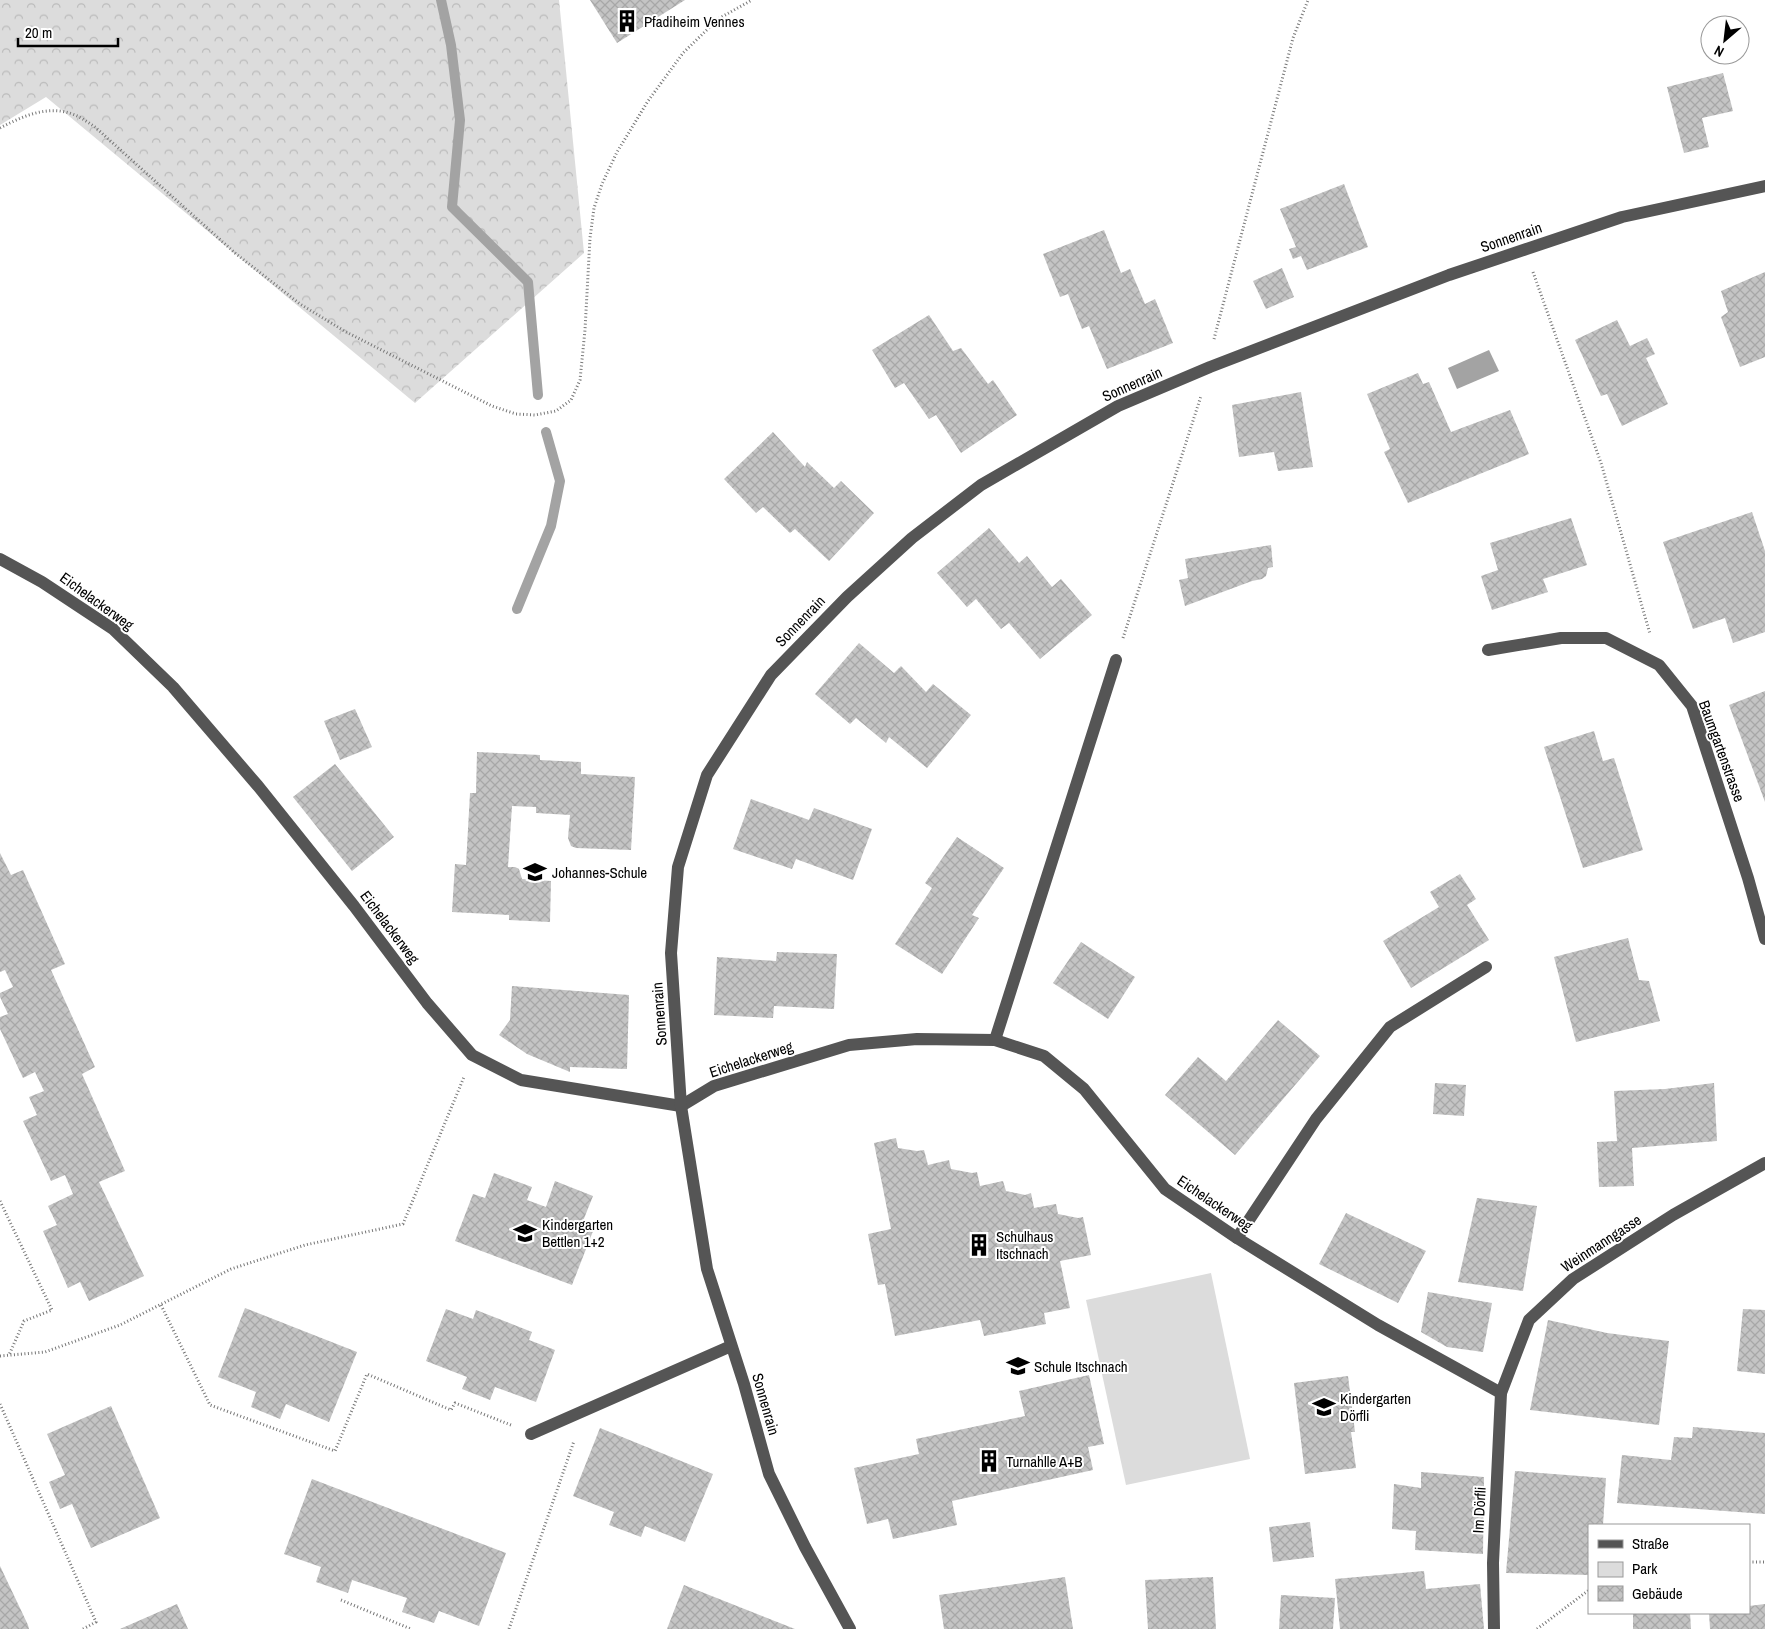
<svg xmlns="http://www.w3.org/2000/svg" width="1765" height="1629" font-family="'Archivo Narrow',sans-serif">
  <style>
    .forest { fill: url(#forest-crowns) }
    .park { fill: #dcdcdc }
    .water { fill: #a3a3a3 }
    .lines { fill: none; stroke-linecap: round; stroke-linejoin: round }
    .stream { stroke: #a3a3a3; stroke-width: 10 }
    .building { fill: url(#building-cross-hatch) }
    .path { stroke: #777; stroke-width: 3; stroke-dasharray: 1 2.5; stroke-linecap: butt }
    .minor { stroke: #555; stroke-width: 12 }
    .labels { text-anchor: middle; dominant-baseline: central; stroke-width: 4; stroke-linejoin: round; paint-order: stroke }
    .poi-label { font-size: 15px; fill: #000; stroke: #fff; text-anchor: start }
    .street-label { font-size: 15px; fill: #000; stroke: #fff }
  </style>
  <defs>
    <pattern id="forest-crowns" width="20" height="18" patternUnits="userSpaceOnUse" patternTransform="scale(1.25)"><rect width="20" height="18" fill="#dcdcdc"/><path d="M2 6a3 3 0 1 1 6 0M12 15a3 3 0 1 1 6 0" fill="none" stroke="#bbb"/></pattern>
    <pattern id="building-cross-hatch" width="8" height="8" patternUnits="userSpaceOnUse" patternTransform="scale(1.25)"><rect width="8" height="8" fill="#c4c4c4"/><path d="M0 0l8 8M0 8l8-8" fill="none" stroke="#a7a7a7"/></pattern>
  </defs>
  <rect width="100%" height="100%" fill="#fff"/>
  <path class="forest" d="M0,0H559L584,253L415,403L46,97L0,125Z"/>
  <path class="park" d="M1211,1273L1250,1459L1126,1485L1086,1300Z"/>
  <path class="water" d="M1489,350L1499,371L1457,389L1448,368Z"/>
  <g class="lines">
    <g class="stream">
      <path d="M441,0L451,45L460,120L452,207L528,282L538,395"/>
      <path d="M517,609L551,526L560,481L546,432"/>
    </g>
  </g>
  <g class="building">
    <path d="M590,0H685L617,43Z"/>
    <path d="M1723,73L1733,111L1702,118L1709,147L1684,153L1667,87Z"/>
    <path d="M1344,184L1368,247L1307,270L1301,256L1293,259L1289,249L1296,247L1280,209Z"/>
    <path d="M1104,230L1121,273L1130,269L1145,304L1155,299L1173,343L1107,369L1089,326L1082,329L1068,294L1060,297L1043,254Z"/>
    <path d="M1282,268L1294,297L1266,309L1253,281Z"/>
    <path d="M1765,272V357L1740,367L1721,317L1728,312L1721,291Z"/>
    <path d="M929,315L953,351L961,348L988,384L993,380L1017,415L961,453L936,415L929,419L904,383L895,388L872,350Z"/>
    <path d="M1617,320L1630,346L1647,338L1655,354L1646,358L1668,404L1622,426L1607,394L1601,396L1575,340Z"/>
    <path d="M1418,373L1423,384L1429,382L1451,432L1510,410L1529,454L1408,503L1384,452L1390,449L1367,394Z"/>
    <path d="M1301,392L1313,467L1278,471L1274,452L1239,457L1232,405Z"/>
    <path d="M773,432L805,467L807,462L834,488L841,481L874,513L829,561L795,529L790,533L763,507L756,513L724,479Z"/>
    <path d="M1752,512L1765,551V632L1733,643L1725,618L1693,629L1663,542Z"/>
    <path d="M1571,518L1587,565L1543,579L1548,592L1492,610L1481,576L1498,570L1490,543Z"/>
    <path d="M989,528L1019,563L1027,556L1052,587L1061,579L1092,615L1040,659L1009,623L1001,629L976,599L967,607L937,573Z"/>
    <path d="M1271,545L1273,567L1268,568L1266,576L1262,579L1252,581L1185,606L1179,580L1188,578L1185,559Z"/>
    <path d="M859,643L894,673L901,666L926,692L933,684L971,715L927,768L889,737L886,743L856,718L850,724L815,694Z"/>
    <path d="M1765,691V802L1729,705Z"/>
    <path d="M355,709L372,747L340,760L324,721Z"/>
    <path d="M1594,731L1603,761L1614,758L1643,850L1583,868L1544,747Z"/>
    <path d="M477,752L540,755V760L581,762V774L635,777L631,850L576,848L571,846L568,838L570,815L536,813V807L512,806L508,867H515L519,869L522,879L551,881L550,922L509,920V915L452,912L455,864L466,865L470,793H476Z"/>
    <path d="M335,764L394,837L352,871L293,797Z"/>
    <path d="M751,799L809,820L814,808L872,829L853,880L796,859L792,869L733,849Z"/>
    <path d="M957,837L1004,868L972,915L979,918L942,974L895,944L932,888L925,883Z"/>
    <path d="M0,853L11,875L23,870L65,964L51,970L95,1067L82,1074L125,1171L99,1182L144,1276L89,1301L80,1282L68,1288L43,1231L57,1225L48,1206L73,1194L65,1175L51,1181L23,1121L37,1115L29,1097L44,1091L35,1072L23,1078L0,1029V1017L8,1014L0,997V993L13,987L5,970L0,972Z"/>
    <path d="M1460,874L1476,899L1467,905L1489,940L1411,988L1383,941L1439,907L1430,892Z"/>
    <path d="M1628,938L1639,980L1649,981L1660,1021L1576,1042L1554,957Z"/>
    <path d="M1081,942L1135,977L1108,1019L1053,983Z"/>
    <path d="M777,952L837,954L834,1009L774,1006L773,1018L714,1015L717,957L776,961Z"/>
    <path d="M512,986L629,995L627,1069L570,1067V1072L527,1054L499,1035L510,1020Z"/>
    <path d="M1278,1020L1320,1056L1235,1155L1165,1095L1198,1057L1226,1081Z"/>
    <path d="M1435,1083L1466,1085L1464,1116L1433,1114Z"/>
    <path d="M1714,1083L1717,1141L1632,1148L1634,1186L1599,1187L1597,1142L1617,1141L1614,1091L1665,1089Z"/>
    <path d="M896,1138L898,1148L917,1151L924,1150L928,1165L949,1160L951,1169L972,1173L977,1172L980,1186L1003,1181L1006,1191L1025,1195L1031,1193L1034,1208L1056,1204L1058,1214L1078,1218L1083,1217L1091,1255L1060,1261L1070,1308L1044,1313L1046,1324L984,1336L980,1320L895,1336L885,1284L878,1285L868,1234L891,1229L874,1143Z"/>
    <path d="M494,1173L532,1187L527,1200L546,1207L555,1181L593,1196L583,1221L595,1226L572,1285L455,1241L473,1194L485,1198Z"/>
    <path d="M1477,1198L1537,1206L1523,1291L1458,1282Z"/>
    <path d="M1346,1213L1426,1251L1398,1303L1319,1264Z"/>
    <path d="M1428,1292L1492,1303L1483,1352L1447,1347L1421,1332Z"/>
    <path d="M245,1308L357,1352L329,1422L286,1404L280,1419L251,1407L256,1392L218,1377Z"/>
    <path d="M446,1309L473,1319L476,1310L532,1332L529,1340L555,1350L536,1402L495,1387L490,1400L462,1389L467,1377L426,1361Z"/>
    <path d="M1743,1309L1765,1310V1374L1737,1371Z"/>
    <path d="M1548,1320L1607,1333L1669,1341L1659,1425L1530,1410Z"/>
    <path d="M1089,1375L1104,1444L1088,1447L1093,1470L952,1501L957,1525L893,1539L888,1519L867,1524L854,1468L919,1454L916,1439L1025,1416L1019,1391Z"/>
    <path d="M1348,1376L1355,1432H1351L1356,1468L1305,1474L1294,1383Z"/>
    <path d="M111,1406L160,1518L91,1548L72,1504L60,1509L49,1482L65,1475L47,1434Z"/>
    <path d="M1693,1427L1765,1433V1514L1617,1503L1622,1455L1671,1460L1674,1437L1692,1438Z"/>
    <path d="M600,1428L713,1474L685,1542L645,1526L641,1537L609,1525L614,1512L573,1496Z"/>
    <path d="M1515,1471L1606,1478L1603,1525H1589V1575L1506,1573Z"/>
    <path d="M1421,1472L1484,1477L1483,1554L1415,1550L1416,1531L1392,1529L1394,1484L1421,1488Z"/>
    <path d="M312,1479L506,1553L479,1626L439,1611L434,1623L402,1612L407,1598L352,1580L348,1593L316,1582L321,1567L284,1554Z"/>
    <path d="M1310,1522L1314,1557L1273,1562L1269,1527Z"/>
    <path d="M0,1566L28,1625L29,1629H0Z"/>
    <path d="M1424,1571L1426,1589L1480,1584L1484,1629H1340L1335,1579Z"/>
    <path d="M1065,1577L1073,1629H944L939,1595Z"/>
    <path d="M1213,1577L1216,1629H1148L1145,1580Z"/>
    <path d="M684,1585L795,1629H667Z"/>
    <path d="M1281,1595L1335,1598L1333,1629H1279Z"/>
    <path d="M177,1604L188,1629H120Z"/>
    <path d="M1765,1604V1629H1710L1709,1613H1749V1606Z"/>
    <path d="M1633,1613H1690L1691,1629H1633Z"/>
  </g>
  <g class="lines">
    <g class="path">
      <path d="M0,128C23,116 49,104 75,115C82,118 89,123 95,127L235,253L300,304L346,332L492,406L516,414L535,415L556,411L571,400L580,380L585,330L590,238L594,208L602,184L617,152L648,101L683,53L718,19L752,0"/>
      <path d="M1533,272L1601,463L1650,634"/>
      <path d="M1214,339L1293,38L1308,0"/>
      <path d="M1123,638L1201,396"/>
      <path d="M0,1201L52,1310L24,1321L9,1355"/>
      <path d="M161,1305L210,1405L335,1451L367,1374L451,1410L455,1403L511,1425"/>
      <path d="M0,1356L45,1352L120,1325L231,1269L305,1245L403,1224L464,1077"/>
      <path d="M0,1404L96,1622L83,1629"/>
      <path d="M1749,1562H1765"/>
      <path d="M341,1600L411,1629"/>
      <path d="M509,1629L574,1441"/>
      <path d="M1537,1629L1589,1590"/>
    </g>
    <g class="minor">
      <path d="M0,559L42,582L113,629L173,687L258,786L354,906L427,1003L472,1055L521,1080L681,1106L714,1086L849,1045L917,1039L995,1040L1044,1056L1084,1089L1165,1189L1237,1238L1378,1325L1501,1393"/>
      <path d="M1488,650L1561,638H1606L1659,665L1692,706L1748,878L1765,939"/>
      <path d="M995,1040L1116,660"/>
      <path d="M1237,1238L1316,1119L1390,1027L1486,967"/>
      <path d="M531,1434L731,1346"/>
      <path d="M850,1629L805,1547L769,1474L744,1384L707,1269L681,1106L671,953L678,867L707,775L771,675L847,597L912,538L981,485L1118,406L1210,367L1449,275L1622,217L1765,186"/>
      <path d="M1494,1629L1493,1563L1501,1393L1529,1320L1573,1279L1673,1215L1765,1163"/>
    </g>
  </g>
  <defs>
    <symbol id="building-bare" viewBox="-9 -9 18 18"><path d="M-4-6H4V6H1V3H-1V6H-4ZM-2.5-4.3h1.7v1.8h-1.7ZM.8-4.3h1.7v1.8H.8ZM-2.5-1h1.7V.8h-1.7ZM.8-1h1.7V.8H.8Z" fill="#000" stroke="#fff" stroke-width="2.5" paint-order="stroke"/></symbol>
    <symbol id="school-bare" viewBox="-9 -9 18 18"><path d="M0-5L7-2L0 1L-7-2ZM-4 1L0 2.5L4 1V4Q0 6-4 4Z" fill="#000" stroke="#fff" stroke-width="2.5" paint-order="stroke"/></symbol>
  </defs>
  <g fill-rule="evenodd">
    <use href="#building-bare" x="611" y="5" width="32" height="32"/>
    <use href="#school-bare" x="519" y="856" width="32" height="32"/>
    <use href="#school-bare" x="509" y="1217" width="32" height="32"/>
    <use href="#building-bare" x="963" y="1229" width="32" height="32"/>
    <use href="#school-bare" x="1002" y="1350" width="32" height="32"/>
    <use href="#school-bare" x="1308" y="1391" width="32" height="32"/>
    <use href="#building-bare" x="973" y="1445" width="32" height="32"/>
  </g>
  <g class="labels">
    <g class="poi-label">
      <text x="644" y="21">Pfadiheim Vennes</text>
      <text x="552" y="872">Johannes-Schule</text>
      <text x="542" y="1224">Kindergarten<tspan x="542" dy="17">Bettlen 1+2</tspan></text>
      <text x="996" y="1236">Schulhaus<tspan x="996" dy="17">Itschnach</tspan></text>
      <text x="1034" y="1366">Schule Itschnach</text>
      <text x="1340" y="1398">Kindergarten<tspan x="1340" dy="17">Dörfli</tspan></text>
      <text x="1006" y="1461">Turnahlle A+B</text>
    </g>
    <g class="street-label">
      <text transform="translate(1511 237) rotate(-19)">Sonnenrain</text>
      <text transform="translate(1132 384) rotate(-24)">Sonnenrain</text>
      <text transform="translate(97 601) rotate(36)">Eichelackerweg</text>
      <text transform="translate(800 621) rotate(-46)">Sonnenrain</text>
      <text transform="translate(1722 751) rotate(70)">Baumgartenstrasse</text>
      <text transform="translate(390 927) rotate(53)">Eichelackerweg</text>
      <text transform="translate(659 1014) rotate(-94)">Sonnenrain</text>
      <text transform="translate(751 1059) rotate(-18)">Eichelackerweg</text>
      <text transform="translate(1215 1203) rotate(34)">Eichelackerweg</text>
      <text transform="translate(1601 1243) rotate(-33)">Weinmanngasse</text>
      <text transform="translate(766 1404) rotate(74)">Sonnenrain</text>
      <text transform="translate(1479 1510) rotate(-87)">Im Dörfli</text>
    </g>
  </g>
  <rect x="1588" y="1524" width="162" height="90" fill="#ffffff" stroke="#999999"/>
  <rect x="1598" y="1540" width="25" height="8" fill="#555555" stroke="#999999"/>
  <text x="1632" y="1549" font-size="15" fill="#000000">Straße</text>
  <rect x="1598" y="1562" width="25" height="15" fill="#dcdcdc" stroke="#999999"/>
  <text x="1632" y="1574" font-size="15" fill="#000000">Park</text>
  <rect x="1598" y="1586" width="25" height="15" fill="url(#building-cross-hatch)" stroke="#999999"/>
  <text x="1632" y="1599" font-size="15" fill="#000000">Gebäude</text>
  <g transform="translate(1725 40) rotate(208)"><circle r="24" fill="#ffffff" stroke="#999999"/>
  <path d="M0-4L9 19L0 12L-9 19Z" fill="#000000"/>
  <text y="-8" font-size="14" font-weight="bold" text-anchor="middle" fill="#000000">N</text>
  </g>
  <path d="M18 38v8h100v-8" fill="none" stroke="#000000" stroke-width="2.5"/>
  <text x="25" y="38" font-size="15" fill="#000000" stroke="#ffffff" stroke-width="4" paint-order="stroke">20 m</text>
</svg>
